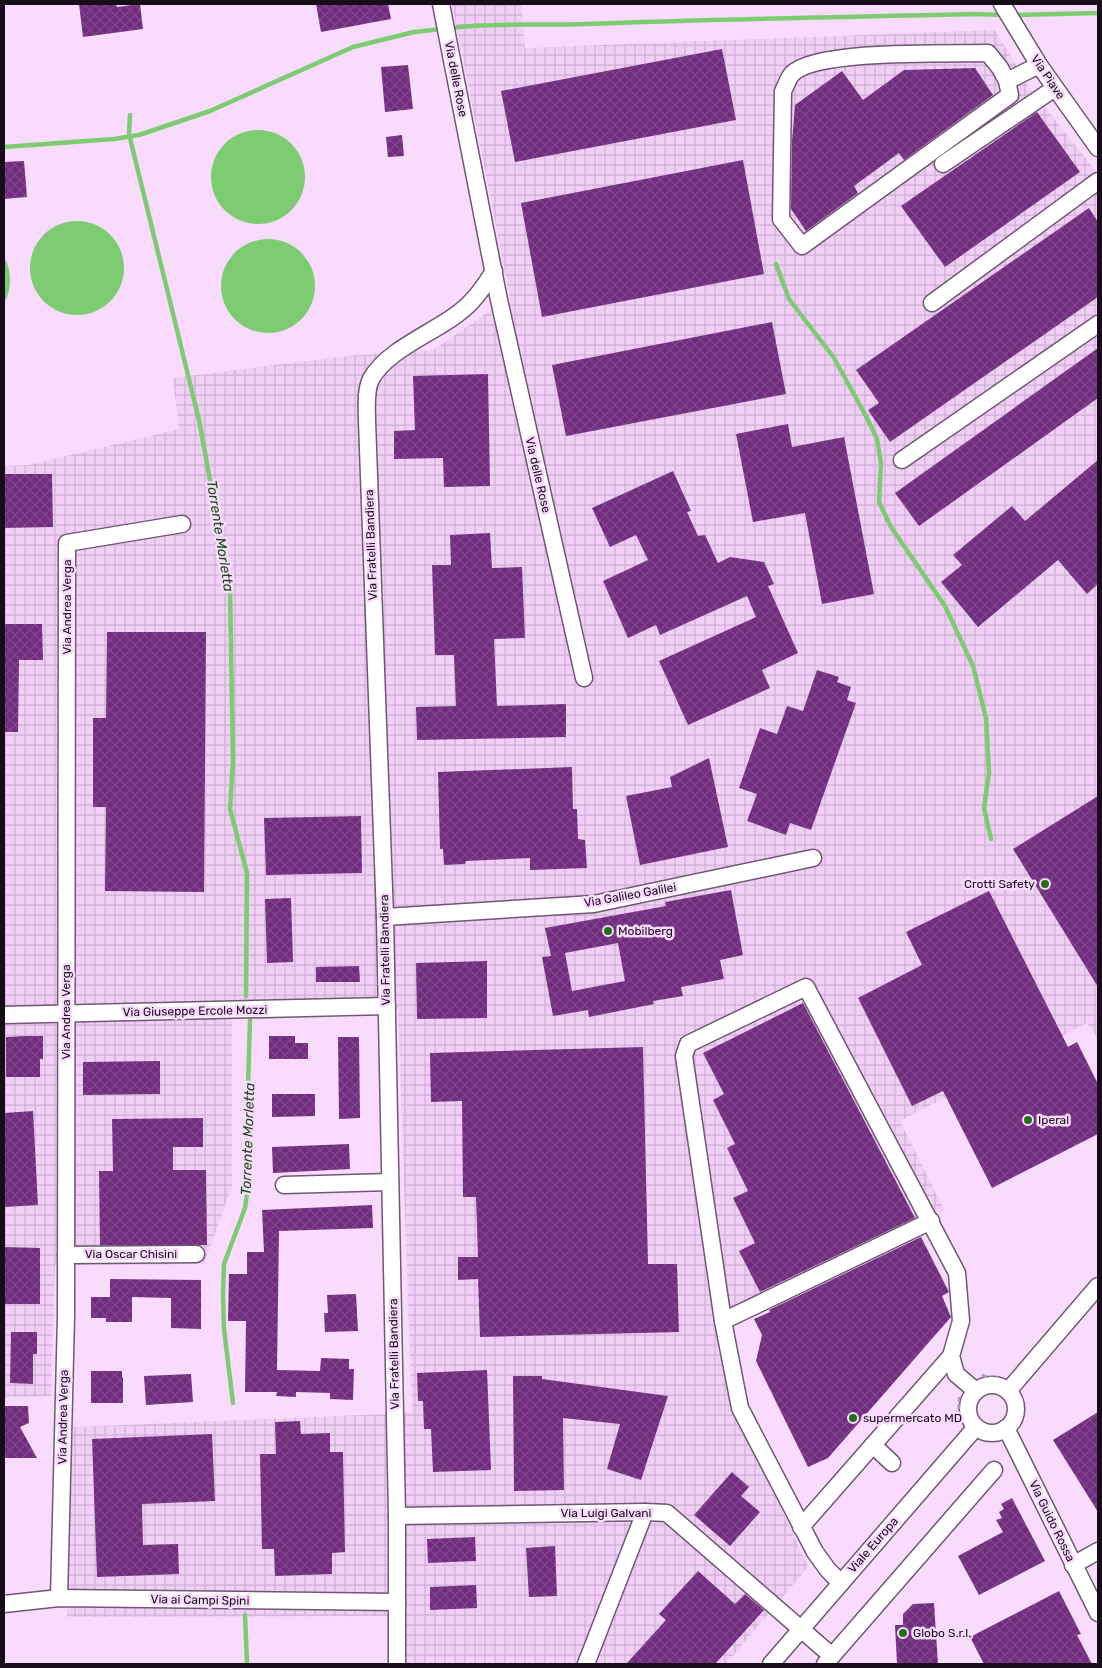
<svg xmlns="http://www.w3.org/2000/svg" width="1102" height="1668" font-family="Rubik,sans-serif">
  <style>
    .industrial { fill: url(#industrial-grid) }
    .water { fill: #7dcc72 }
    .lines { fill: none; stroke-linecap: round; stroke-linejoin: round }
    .stream { stroke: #7dcc72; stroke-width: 4.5 }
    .building { fill: url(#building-cross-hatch); fill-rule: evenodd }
    .minor-casing { stroke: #705774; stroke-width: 19 }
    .path { stroke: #b099b4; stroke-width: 2.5; stroke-dasharray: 5 2.5; stroke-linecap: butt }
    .minor { stroke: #fff; stroke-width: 16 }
    .poi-dot { fill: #227016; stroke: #f8dbfd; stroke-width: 2 }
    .labels { text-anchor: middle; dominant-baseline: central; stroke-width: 5; stroke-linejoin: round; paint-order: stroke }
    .street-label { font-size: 12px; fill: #170d19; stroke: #f8dbfd }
    .poi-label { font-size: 12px; fill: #170d19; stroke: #f8dbfd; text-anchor: start }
    .water-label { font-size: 14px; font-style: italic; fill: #184d11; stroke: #f8dbfd }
  </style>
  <defs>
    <pattern id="industrial-grid" width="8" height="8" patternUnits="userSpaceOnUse" patternTransform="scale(1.25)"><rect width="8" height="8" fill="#f1cff7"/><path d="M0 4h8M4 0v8" fill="none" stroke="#ceb1d3"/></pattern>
    <pattern id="building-cross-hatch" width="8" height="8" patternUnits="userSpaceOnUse" patternTransform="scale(1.25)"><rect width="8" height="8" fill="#722c7f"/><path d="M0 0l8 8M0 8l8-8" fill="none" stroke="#80488b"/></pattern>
  </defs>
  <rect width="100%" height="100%" fill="#f8dbfd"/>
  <path class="industrial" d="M452,4H521L525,48L995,30L1029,87L1098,174V1039L1087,1023L900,1121L945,1211L719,1324L732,1400L808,1567L726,1664H407L403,1616L67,1617L68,1466L74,1427L412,1413L398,1009L232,1018V1186L204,1264L55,1265L51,1396L4,1398V466L29,465L179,429L173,378L347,356L433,350L510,297Z"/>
  <g class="water">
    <circle cx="258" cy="177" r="47"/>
    <circle cx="77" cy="268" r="47"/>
    <circle cx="268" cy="286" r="47"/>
    <path d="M4,257C12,270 12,290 4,303Z"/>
  </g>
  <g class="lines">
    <g class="stream">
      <path d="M1014,15L1098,13"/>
      <path d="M450,28C495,22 540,26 586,24C716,19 846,17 975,14L1004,15"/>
      <path d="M130,115L129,134L199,420L230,589L233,761L230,809L247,873L246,996"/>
      <path d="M4,147L114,139L139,135L210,111L353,47L414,32L442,29"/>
      <path d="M776,264L789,299L834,358L867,418L877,439L881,463L879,502L891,527L945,606L973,666L986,718L989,773L984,808L991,839"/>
      <path d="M233,1403L224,1329L223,1294L224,1264L245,1208L249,1181L247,1118L250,1020"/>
      <path d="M245,1615L247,1664"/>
    </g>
  </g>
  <g class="building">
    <path d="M79,4H116L117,7L140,4L143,29L83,37Z"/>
    <path d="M316,4H388L391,19L321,32Z"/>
    <path d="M722,49L736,120L515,162L501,91Z"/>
    <path d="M408,65L413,109L385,112L381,67Z"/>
    <path d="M975,68L993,95L904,160L899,153L854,186L858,193L806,231L791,209L792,141L795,105L842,71L863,100L904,70Z"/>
    <path d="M1037,112L1080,172L945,267L901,206Z"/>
    <path d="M402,135L404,156L388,157L386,137Z"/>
    <path d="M743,160L764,274L542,317L521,203Z"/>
    <path d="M24,161L27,197L4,199V162Z"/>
    <path d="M1089,208L1098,222V297L890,442L868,410L879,403L856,370Z"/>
    <path d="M772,322L786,394L566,436L552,365Z"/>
    <path d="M1098,348V398L919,526L895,493Z"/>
    <path d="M488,374L490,486L444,487L443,458L394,459V431L415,430L413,376Z"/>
    <path d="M788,424L792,447L844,437L874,594L822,604L805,513L753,522L736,434Z"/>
    <path d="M1098,460V584L1087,594L1058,560L978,627L941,582L962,565L953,555L1012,506L1025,521Z"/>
    <path d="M673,471L691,511L687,512L698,536L705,535L718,563L730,557L764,562L774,584L768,586L798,653L762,670L770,688L688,725L659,661L756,617L747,596L660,635L656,625L628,638L603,581L648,560L636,535L610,547L592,508Z"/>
    <path d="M4,474H52L53,527L4,528Z"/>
    <path d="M490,533L492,568L522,567L525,638L494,639L497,706L566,704V737L417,740L416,707L456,706L454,655H435L432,565H451L450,535Z"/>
    <path d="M4,624H42L43,660H19L18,732H4Z"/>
    <path d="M107,632H206L204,892L105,891L106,807H93V718H106Z"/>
    <path d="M817,670L839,677L837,682L851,687L847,700L856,703L811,830L790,823L786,835L747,821L757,794L739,788L760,728L777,734L787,706L803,711Z"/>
    <path d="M709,758L728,847L640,865L626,796L672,787L670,777Z"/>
    <path d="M572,767L573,809H577L578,839L585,840L587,868L530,870V858L466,861L465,864L444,865L443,849H440L438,772Z"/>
    <path d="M1098,796V987L1013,849Z"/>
    <path d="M361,816L362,873L266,875L264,818Z"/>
    <path d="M731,890L743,955L720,960L724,979L681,987L683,996L653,1001L654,1004L589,1017L588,1010L553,1016L542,957L551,956L545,928L666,906L665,902ZM618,943L625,981L572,991L565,953Z"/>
    <path d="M989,891L1068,1047L1077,1042L1098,1084V1134L992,1188L943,1091L912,1106L858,998L922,965L906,932Z"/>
    <path d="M291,898L293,962L267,963L265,899Z"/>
    <path d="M487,961V1018L417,1019L416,963Z"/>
    <path d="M359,966L360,982H316V967Z"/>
    <path d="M803,1003L915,1218L760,1292L739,1251L755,1243L733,1198L748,1191L727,1148L735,1144L713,1100L724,1094L703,1053Z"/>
    <path d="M25,1036H43V1059H40V1077H6V1037Z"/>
    <path d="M269,1036H295V1043H308V1059H269Z"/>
    <path d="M338,1037H359L360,1118L339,1119Z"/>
    <path d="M643,1047L648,1264H677L679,1332L480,1337L478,1279L458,1280V1257H478L476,1197H463L462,1101L431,1102L430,1053Z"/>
    <path d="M160,1061V1094L83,1095V1062Z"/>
    <path d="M272,1094H315V1116L272,1117Z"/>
    <path d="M33,1111L38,1205L4,1207V1113Z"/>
    <path d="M203,1118V1147H173V1170H206L207,1245H100L99,1171H113L112,1119Z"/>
    <path d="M349,1144L350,1169L273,1173L272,1147Z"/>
    <path d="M372,1205L373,1228L279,1231L277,1370L320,1371L321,1358L349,1359V1369H354L353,1400L330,1399V1393L296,1392V1397L276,1396L277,1392H245L246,1321H228L229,1274H247V1252H264L262,1210Z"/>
    <path d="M921,1237L949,1292L942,1296L951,1317L828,1458L808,1467L756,1361L762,1335L754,1319L770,1312L769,1310Z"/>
    <path d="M4,1247L40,1248V1304H5Z"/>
    <path d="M110,1279L201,1280V1329L171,1328V1298L132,1297V1322H106V1318H91V1297H110Z"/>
    <path d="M356,1294L358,1331L325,1332L324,1313H328L327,1295Z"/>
    <path d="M11,1332H37V1354H33V1384L10,1383Z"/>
    <path d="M487,1370L491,1470L433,1472L431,1429H424L423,1401H418L417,1373Z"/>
    <path d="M91,1371H122V1378L123,1377V1403H91Z"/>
    <path d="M191,1374L193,1402L146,1405L144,1376Z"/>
    <path d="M513,1376H542V1379L668,1396L641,1480L607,1469L620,1424L563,1418L564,1490L514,1491Z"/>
    <path d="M4,1406H28L29,1423L20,1427L37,1458H4Z"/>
    <path d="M1098,1412V1512L1053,1440Z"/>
    <path d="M300,1421L301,1434L330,1433V1452H343L345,1552L332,1553V1574L275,1576L274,1549H262L260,1454H276L275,1422Z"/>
    <path d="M212,1434L215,1501L142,1504L143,1545L178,1544L179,1574L97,1577L92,1439Z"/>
    <path d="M732,1472L749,1487L741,1496L760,1512L730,1546L694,1515Z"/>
    <path d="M1012,1498L1045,1561L979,1595L958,1556L1003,1532L996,1520L1002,1518L999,1512L1004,1509L1001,1504Z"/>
    <path d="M475,1537L476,1561L428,1563L427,1539Z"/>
    <path d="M555,1546L557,1596L529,1597L526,1548Z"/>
    <path d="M698,1571L735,1604L745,1594L764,1610L715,1664H626L666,1620L659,1614Z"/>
    <path d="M476,1585L477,1608L430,1610V1587Z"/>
    <path d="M1059,1591L1081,1634L1077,1635L1092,1664H984L970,1637Z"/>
    <path d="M934,1603L938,1664H897L895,1625H903V1614L913,1604Z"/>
  </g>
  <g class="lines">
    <defs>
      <g id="minor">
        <path d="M441,4L499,300L584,678"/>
        <path d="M1002,4L1039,65L1098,148"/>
        <path d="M1007,81L1010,95L802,246L781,219L783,91C786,86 788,78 792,74C815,49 951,54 988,53L1000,68L1007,81L1039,65"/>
        <path d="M943,164L1055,88"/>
        <path d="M932,303L1098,181"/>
        <path d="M902,460L1098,324"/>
        <path d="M385,917L594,904L813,858"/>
        <path d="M4,1015L387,1006"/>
        <path d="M284,1185L390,1182"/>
        <path d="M66,1255L196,1254"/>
        <path d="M723,1321L931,1221"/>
        <circle cx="992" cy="1409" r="24"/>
        <path d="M1008,1391L1098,1286"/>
        <path d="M1006,1428L1098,1613"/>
        <path d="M873,1445L892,1463"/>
        <path d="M397,1516L645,1512L667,1513L832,1656"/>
        <path d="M801,1527L951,1356"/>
        <path d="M1073,1565L1098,1551"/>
        <path d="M841,1583L828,1570L815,1552L740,1408L723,1321L684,1056L688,1044L806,987L957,1273L961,1321L951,1356L956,1374L976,1391"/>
        <path d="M59,1598L66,1316L67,543L182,524"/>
        <path d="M4,1604L59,1598L397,1602"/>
        <path d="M397,1664V1516L385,917L367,421C367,408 365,391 371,379C390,345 445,330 471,302C480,293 487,282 494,271"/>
        <path d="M586,1664L645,1512"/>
        <path d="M771,1664L976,1427"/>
        <path d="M825,1664L994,1470"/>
      </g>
    </defs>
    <use href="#minor" class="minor-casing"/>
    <g class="path">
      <path d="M982,1375L992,1378L998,1377"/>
      <path d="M958,1424L959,1397"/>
    </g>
    <use href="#minor" class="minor"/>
  </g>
  <g class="poi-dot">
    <circle cx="1045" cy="884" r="5"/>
    <circle cx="608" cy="931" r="5"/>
    <circle cx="1028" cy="1120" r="5"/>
    <circle cx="853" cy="1418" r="5"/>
    <circle cx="903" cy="1633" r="5"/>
  </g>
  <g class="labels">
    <g class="street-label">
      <text transform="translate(1048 77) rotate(56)">Via Piave</text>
      <text transform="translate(456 79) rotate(79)">Via delle Rose</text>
      <text transform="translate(538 475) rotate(77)">Via delle Rose</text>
      <text transform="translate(371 545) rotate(-92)">Via Fratelli Bandiera</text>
      <text transform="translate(67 607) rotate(-90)">Via Andrea Verga</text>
      <text transform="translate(630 895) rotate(-10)">Via Galileo Galilei</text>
      <text transform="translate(385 950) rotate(-91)">Via Fratelli Bandiera</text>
      <text transform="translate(195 1011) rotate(-1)">Via Giuseppe Ercole Mozzi</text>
      <text transform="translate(66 1012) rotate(-90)">Via Andrea Verga</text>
      <text x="131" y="1254">Via Oscar Chisini</text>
      <text transform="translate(394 1354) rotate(-91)">Via Fratelli Bandiera</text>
      <text transform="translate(63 1417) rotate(-89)">Via Andrea Verga</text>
      <text x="606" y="1513">Via Luigi Galvani</text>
      <text transform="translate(1052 1521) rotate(64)">Via Guido Rossa</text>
      <text transform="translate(873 1545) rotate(-49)">Viale Europa</text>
      <text transform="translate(200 1600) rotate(1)">Via ai Campi Spini</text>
    </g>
    <g class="poi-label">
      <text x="1035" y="884" text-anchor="end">Crotti Safety</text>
      <text x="618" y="931">Mobilberg</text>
      <text x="1038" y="1120">Iperal</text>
      <text x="863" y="1418">supermercato MD</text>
      <text x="913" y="1633">Globo S.r.l.</text>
    </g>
    <g class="water-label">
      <text transform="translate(220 536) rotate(81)">Torrente Morletta</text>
      <text transform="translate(248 1139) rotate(-88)">Torrente Morletta</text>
    </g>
  </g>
  <rect width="1102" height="1668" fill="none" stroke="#170d19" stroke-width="10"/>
</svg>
